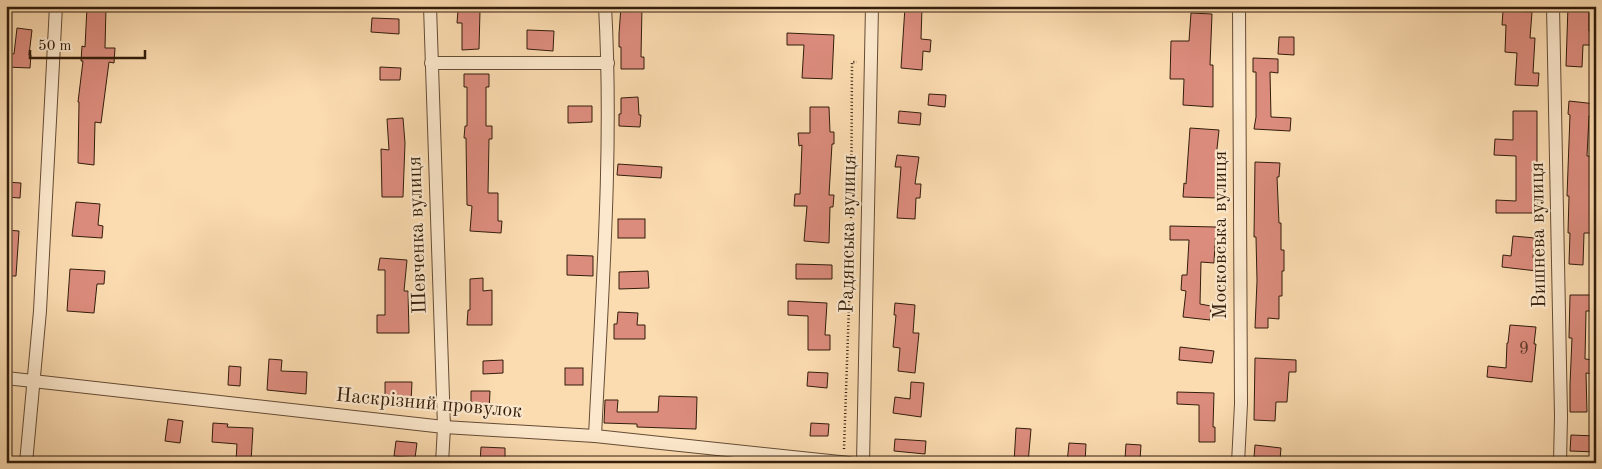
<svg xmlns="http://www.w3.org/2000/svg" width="1602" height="469" font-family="'Old Standard TT',serif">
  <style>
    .building { fill: #dc8c7d; stroke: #331d0b }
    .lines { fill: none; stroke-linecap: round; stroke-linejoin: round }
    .street-casing { stroke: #654c34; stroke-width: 14 }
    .path { stroke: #331d0b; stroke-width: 2.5; stroke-dasharray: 1 2.5; stroke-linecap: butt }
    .street { stroke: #fce8cc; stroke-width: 12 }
    .labels { text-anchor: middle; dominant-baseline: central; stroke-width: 4.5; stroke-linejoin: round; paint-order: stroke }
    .number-label { font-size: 18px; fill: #5d3928 }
    .street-label { font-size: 20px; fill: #331d0b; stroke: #fce8cc }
  </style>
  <rect width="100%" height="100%" fill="#fbdbb0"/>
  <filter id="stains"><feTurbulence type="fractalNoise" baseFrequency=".004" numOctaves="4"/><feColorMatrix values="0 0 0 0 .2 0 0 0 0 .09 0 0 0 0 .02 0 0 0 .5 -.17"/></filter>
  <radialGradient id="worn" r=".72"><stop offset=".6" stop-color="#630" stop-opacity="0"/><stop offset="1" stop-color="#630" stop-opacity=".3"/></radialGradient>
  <g class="building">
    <path d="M621,6H642L641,57H644V69H621V47H619V34Z"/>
    <path d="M1568,6H1589V31H1596V45H1583L1582,67L1566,66Z"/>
    <path d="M87,7H106L105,48H115L114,63L109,62L101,123L95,122L94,165L78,163L79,102H78L83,61H81L82,46L85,47Z"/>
    <path d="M905,7L922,8L921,39L931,40L930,52L923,51L922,70L901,68Z"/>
    <path d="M458,10H480L479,49L462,50V23H457Z"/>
    <path d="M1503,11L1532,12L1530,38H1535L1533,73H1539L1538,86L1515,85L1517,53L1505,52L1506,25H1502Z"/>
    <path d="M1191,13L1212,14L1210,65H1213V107L1183,105L1184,79H1170L1171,41H1189Z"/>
    <path d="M372,18L399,19V34L371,32Z"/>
    <path d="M17,28L32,30L29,55H31L30,68L6,67V53L14,54Z"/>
    <path d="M527,30L554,31L553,51L527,49Z"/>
    <path d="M787,33L834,35L832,79L802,78L804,45H787Z"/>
    <path d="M1279,37H1294V55L1278,54Z"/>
    <path d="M1253,58L1278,59V73L1270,72L1271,117L1291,118L1290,131L1254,129L1256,117V72H1253Z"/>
    <path d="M380,67L401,68L400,80H380Z"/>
    <path d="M464,74H489V87H486V126H492V139H489L488,193H498V221H502L501,233L470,231L472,206L467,205L466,138H464L465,126H467V87H464Z"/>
    <path d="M929,94L946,95L945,107L928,105Z"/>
    <path d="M638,97L639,115H641L640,127L619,126V114H621V98Z"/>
    <path d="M1569,101L1596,104V117L1589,116L1587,156L1596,157V171H1591V218H1594L1593,233H1584L1583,265L1569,264L1570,233H1568L1569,196H1567L1570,115L1568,114Z"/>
    <path d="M568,106H592V122L568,123Z"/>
    <path d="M810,107H829L830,132H834V144H832L829,195H834L833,207H830L829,243L804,241L807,206H794L795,194H800L802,145L799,146L798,133H810Z"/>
    <path d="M899,111L921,113L920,125L898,123Z"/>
    <path d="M1513,111H1537V213H1496V200L1516,201V156L1494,155L1495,139L1513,140Z"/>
    <path d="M403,118L405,143L403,197H382L381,149L389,150L387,119Z"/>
    <path d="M1190,128L1219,130L1216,158H1219L1217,198L1183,197L1184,183L1186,184Z"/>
    <path d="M897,155L919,157L915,184H921L920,198H916L915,219L897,218L901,167H895Z"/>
    <path d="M1255,162L1280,163L1279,177H1277L1279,223H1281V250H1284V271H1282V296H1279V319L1268,318V328H1255L1257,281L1256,237H1254Z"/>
    <path d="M618,164L662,167L661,178L617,175Z"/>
    <path d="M6,182L21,183L20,198L6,197Z"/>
    <path d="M76,202L100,204L98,225L103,226L102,238L72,236Z"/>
    <rect x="618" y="219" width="27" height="19"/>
    <path d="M1170,226L1216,227L1214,263L1201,262L1200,304L1211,306L1210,320L1183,317L1186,291L1181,290L1182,275H1187L1189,240H1170Z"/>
    <path d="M6,230L19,231L16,276H6Z"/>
    <path d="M1513,236L1535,238L1533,258L1538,259L1537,271L1502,267L1503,255L1511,256Z"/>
    <path d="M567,255L593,256V276L567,275Z"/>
    <path d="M380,258L407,260L404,291H408L409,333H377V315H385V270H378Z"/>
    <path d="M796,264L832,265V279H796Z"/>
    <path d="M70,269L105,271L104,284H97L94,313L67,311Z"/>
    <path d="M648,271L649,288L619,289V272Z"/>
    <path d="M483,278V291L492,290V325H467L468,310H470V279Z"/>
    <path d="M1570,295H1593V311H1586L1585,359L1595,360L1594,374L1586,373L1587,412H1570V385L1572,338H1569Z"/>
    <path d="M788,301L827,303L825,335H830V350H808V316L788,315Z"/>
    <path d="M895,303L915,305L913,333H919L915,373L898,371L900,348L893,347L896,315H894Z"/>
    <path d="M618,312L638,313L637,325H645V339H614V324H617Z"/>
    <path d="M1510,325L1536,327L1534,344H1536L1532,382L1487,377L1488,366L1506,368L1507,343H1508Z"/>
    <path d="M1180,347L1214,351L1212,363L1179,360Z"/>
    <path d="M1255,358L1296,360V372H1289L1287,402H1276L1275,421L1254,420Z"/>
    <path d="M269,359L282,360L281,371L307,372L306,394L267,390Z"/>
    <path d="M503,360V373L483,374V361Z"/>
    <path d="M229,366L241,367L240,386L228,385Z"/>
    <rect x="565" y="368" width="18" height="17"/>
    <path d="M808,372L828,373L827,388L807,386Z"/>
    <path d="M385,382H412L411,402H385Z"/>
    <path d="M911,382L924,383L921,417L893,413L895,397L910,399Z"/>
    <path d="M471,391H490L489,412L471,411Z"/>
    <path d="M1177,392L1214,393L1213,427H1215V442H1199V405L1177,404Z"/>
    <path d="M659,396L697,397L696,429L637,427V424L604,423L605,400H618L617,412H658Z"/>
    <path d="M168,419L183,421L180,443L165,441Z"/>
    <path d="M213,423L228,424L227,427L253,428L251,462L236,461L237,444L212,442Z"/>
    <path d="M811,423L829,424L828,436H810Z"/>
    <path d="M1016,428L1031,429L1028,463H1014Z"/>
    <path d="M1571,435L1596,436V452L1570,451Z"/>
    <path d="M895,439L926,441L925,454L894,451Z"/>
    <path d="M396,441L417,443L415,458L394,456Z"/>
    <path d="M1069,443L1086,444L1085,463H1067Z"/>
    <path d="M1126,444L1141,445L1140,460L1125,459Z"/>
    <path d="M1255,445L1281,448L1280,460L1254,457Z"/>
    <path d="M481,447L505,448V463H480Z"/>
  </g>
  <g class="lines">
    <defs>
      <g id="street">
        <path d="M430,6L444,427L442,463"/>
        <path d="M1553,6L1561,416L1560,463"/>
        <path d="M431,63H608"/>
        <path d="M6,378L444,427L595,436L849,463"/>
        <path d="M595,436C602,293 613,149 605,6"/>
        <path d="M26,463L40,311L56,6"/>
        <path d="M863,463L872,6"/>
        <path d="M1238,463L1241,404L1239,6"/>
      </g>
    </defs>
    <use href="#street" class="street-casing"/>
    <path class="path" d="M844,449L851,248L852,62H857"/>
    <use href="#street" class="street"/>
  </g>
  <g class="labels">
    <g class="number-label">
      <text x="1524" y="349">9</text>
    </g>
    <g class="street-label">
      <text transform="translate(849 234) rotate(-89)">Радянська вулиця</text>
      <text transform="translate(418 235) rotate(-92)">Шевченка вулиця</text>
      <text transform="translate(1221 235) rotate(-90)">Московська вулиця</text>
      <text transform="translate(1539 235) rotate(-91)">Вишнева вулиця</text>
      <text transform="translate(429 404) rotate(5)">Наскрізний провулок</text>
    </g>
  </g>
  <rect width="1602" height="469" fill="none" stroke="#fbdbb0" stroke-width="25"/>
  <rect x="8" y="8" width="1587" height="454" fill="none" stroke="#331d0b" stroke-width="2.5"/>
  <rect x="12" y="12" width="1577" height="444" fill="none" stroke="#331d0b"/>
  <path d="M30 50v8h115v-8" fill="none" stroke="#331d0b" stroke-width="2.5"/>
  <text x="38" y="50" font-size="15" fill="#331d0b" stroke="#fce8cc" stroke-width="4" paint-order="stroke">50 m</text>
  <rect width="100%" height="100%" filter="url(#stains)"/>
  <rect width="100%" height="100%" fill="url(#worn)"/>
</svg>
